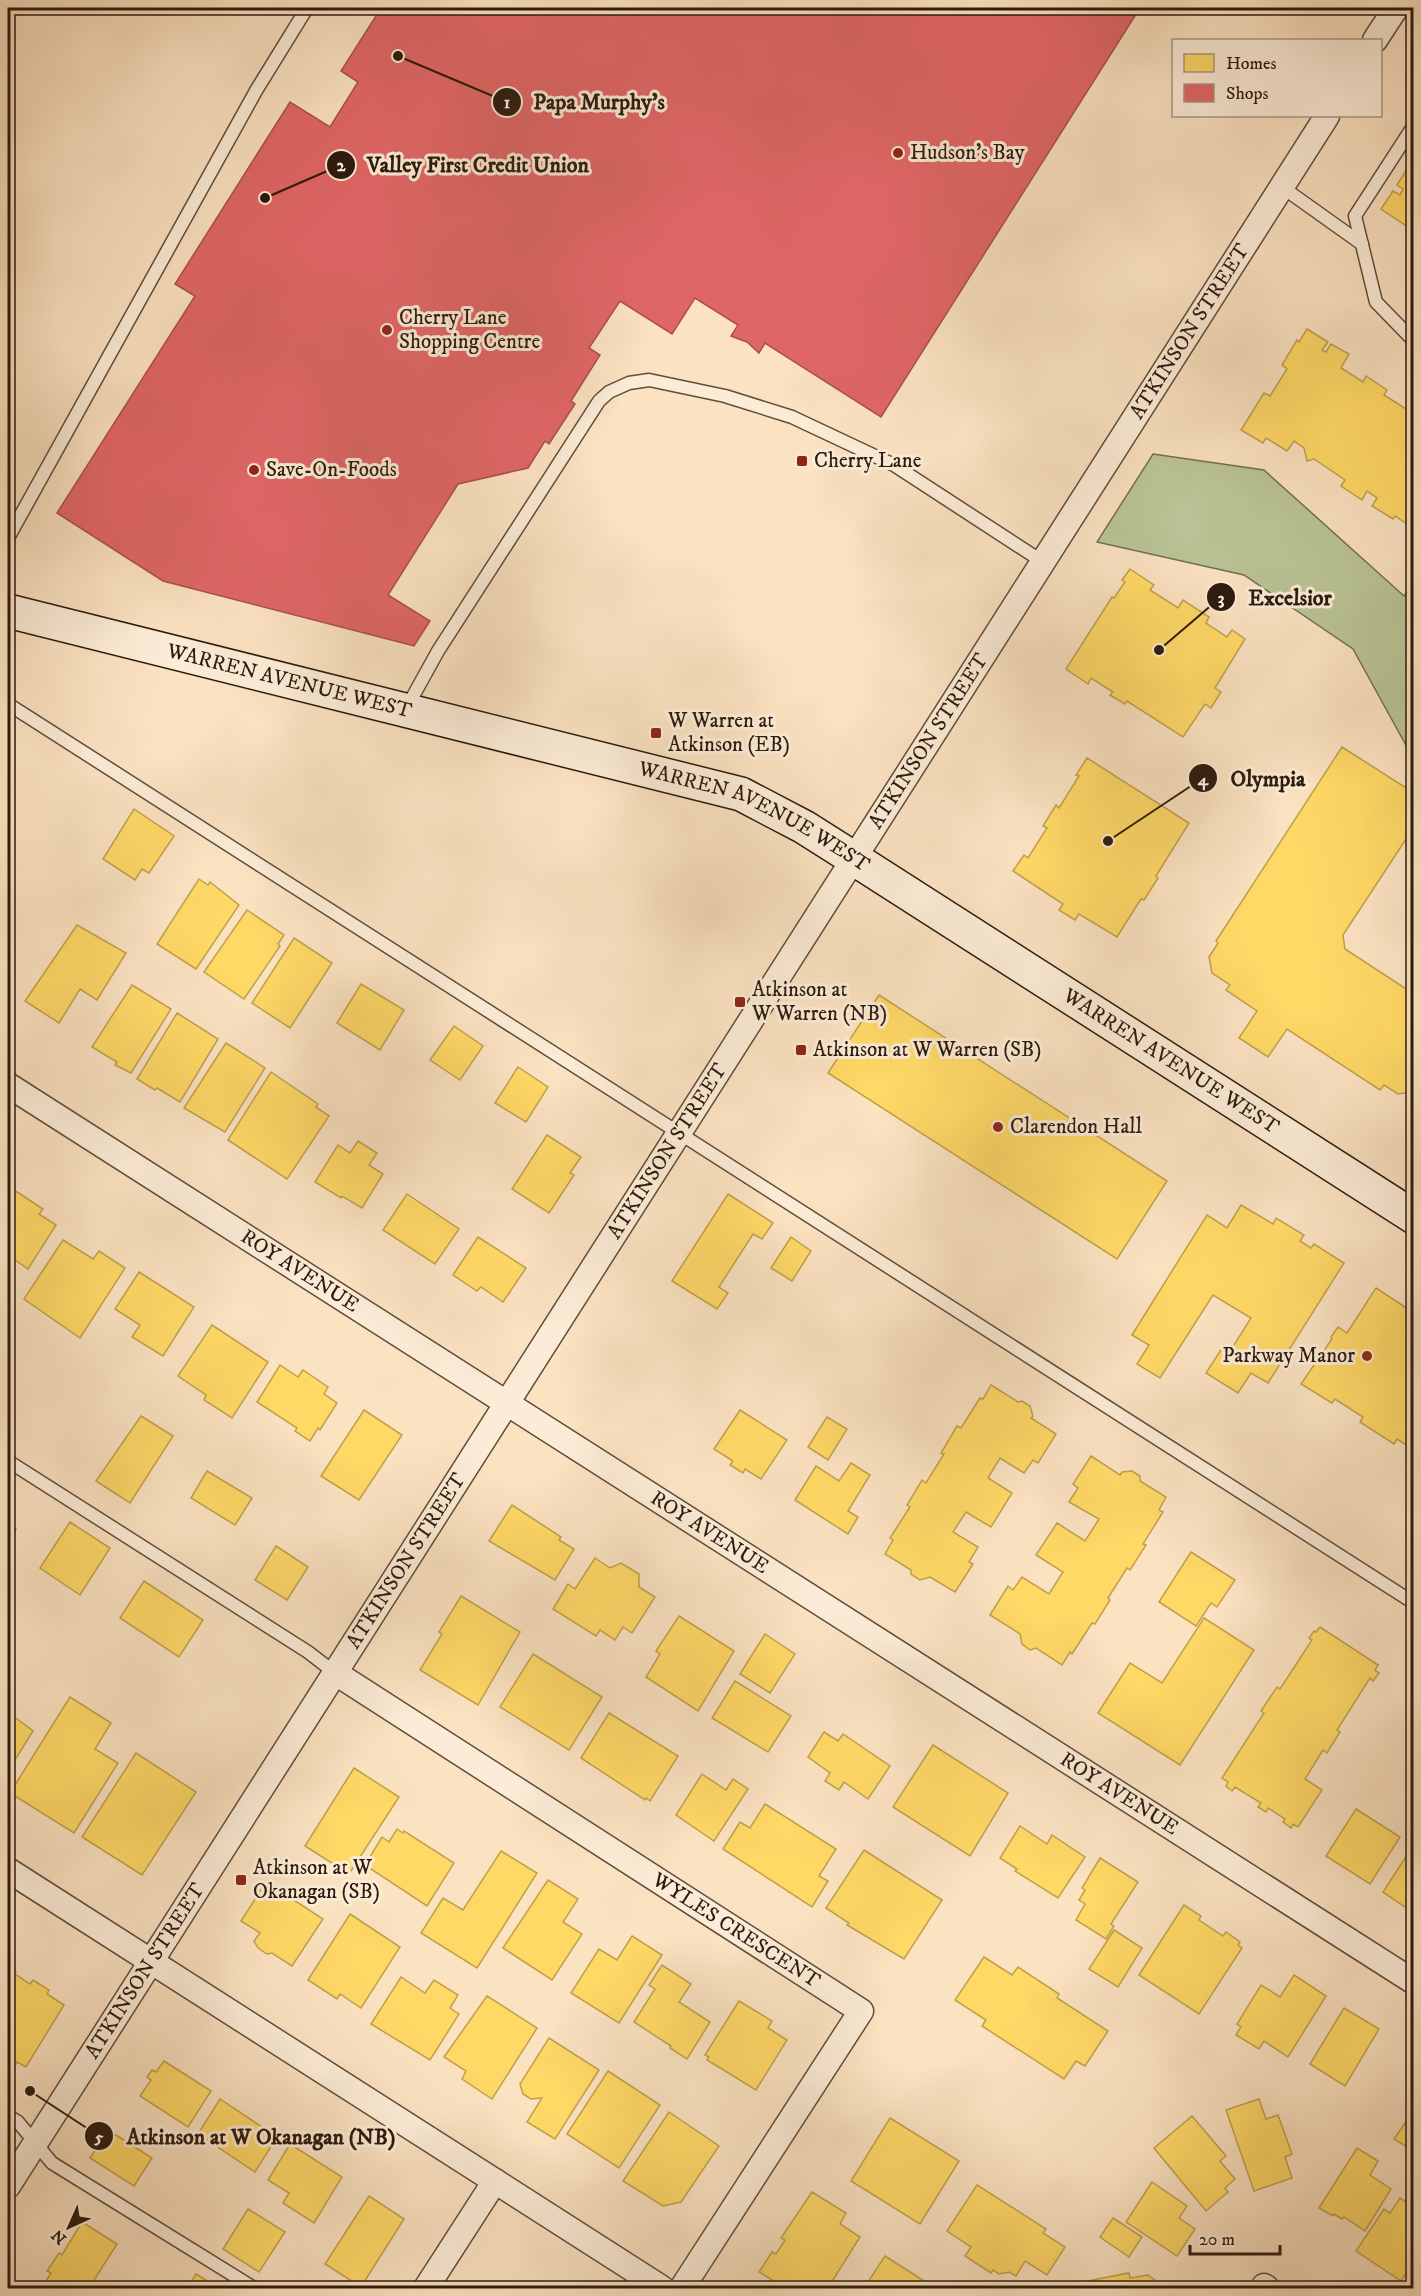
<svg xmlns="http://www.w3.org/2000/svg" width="1421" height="2296" font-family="'IM FELL DW Pica',serif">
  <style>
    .green { fill: #bac496; stroke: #736f52; stroke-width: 1.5 }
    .homes { fill: #ffd966; stroke: #c0a04b; stroke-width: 1.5 }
    .shops { fill: #e06666; stroke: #aa4f4b; stroke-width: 1.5 }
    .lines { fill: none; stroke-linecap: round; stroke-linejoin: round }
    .lane-casing { stroke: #604c3a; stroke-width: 15 }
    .street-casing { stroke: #604c3a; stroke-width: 27 }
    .secondary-casing { stroke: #2c1a0d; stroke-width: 36 }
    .lane { stroke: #fcecd7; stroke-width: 12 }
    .street { stroke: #fcecd7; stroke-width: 24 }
    .secondary { stroke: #fcecd7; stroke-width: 33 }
    .poi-dot { fill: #8f2418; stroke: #fcecd7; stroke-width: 2 }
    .labels { text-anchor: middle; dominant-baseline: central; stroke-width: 6; stroke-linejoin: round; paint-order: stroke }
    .poi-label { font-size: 21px; fill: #2c1a0d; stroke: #fcecd7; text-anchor: start }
    .street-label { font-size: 21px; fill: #2c1a0d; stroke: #fcecd7 }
    .leader { fill: none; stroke: #2c1a0d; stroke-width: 2 }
    .callout-dot { fill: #2c1a0d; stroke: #fcecd7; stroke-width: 2 }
    .mark-label { font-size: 18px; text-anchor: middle; font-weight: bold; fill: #fff }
    .callout-label { font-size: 22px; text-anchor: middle; font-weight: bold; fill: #2c1a0d; stroke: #fcecd7; stroke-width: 6; stroke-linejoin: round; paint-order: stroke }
  </style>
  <rect width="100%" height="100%" fill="#fbe2c1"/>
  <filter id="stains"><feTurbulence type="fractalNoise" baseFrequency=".00333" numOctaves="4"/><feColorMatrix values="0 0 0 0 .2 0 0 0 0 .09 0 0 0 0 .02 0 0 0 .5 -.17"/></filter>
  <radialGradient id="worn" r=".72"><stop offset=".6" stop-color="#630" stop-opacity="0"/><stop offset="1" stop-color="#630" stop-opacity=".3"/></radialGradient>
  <path class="green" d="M1153,454L1264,470L1404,596L1413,584V758L1353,649L1244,575L1097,542Z"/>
  <g class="homes">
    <path d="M1409,166L1414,169V231L1381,209L1393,191L1400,195L1403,189L1397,185Z"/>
    <path d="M1307,329L1328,342L1322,350L1326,352L1331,344L1349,354L1341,368L1363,382L1366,376L1387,390L1384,395L1414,414V523L1409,521L1407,524L1395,516L1393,519L1372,506L1377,498L1367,491L1362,500L1341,486L1345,480L1314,459L1307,461L1304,448L1294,441L1287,451L1266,438L1263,443L1241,430L1264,393L1270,396L1287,369L1282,365L1297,340L1299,342Z"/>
    <path d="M1130,569L1154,585L1150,590L1178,608L1183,600L1209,617L1206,623L1227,637L1232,630L1245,639L1215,688L1221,692L1211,708L1205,704L1183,737L1127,701L1125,704L1110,695L1113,692L1091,678L1088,684L1066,669L1112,597L1114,598L1125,582L1122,580Z"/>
    <path d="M1342,747L1414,793V827L1343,935L1345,949L1414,994L1410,1001L1414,1003L1413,1092L1398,1094L1384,1085L1380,1090L1287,1029L1268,1057L1239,1038L1257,1011L1226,990L1230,985L1212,973L1209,957L1218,943L1216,941Z"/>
    <path d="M1087,758L1189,823L1156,876L1158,878L1144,900L1141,899L1117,937L1079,914L1075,920L1059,910L1063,904L1013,871L1024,855L1028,858L1047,828L1043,826L1056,805L1059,808L1079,776L1076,775Z"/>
    <path d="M134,809L174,836L149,873L142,869L135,880L103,859Z"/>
    <path d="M199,879L208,885L210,882L239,905L196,969L157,944Z"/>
    <path d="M247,910L284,935L278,944L280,946L244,999L204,972Z"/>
    <path d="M77,925L126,953L97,1000L80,989L59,1023L25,1001Z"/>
    <path d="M294,938L332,963L290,1028L252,1003Z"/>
    <path d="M361,984L404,1010L380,1050L337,1023Z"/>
    <path d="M132,985L171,1009L131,1073L115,1065L117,1062L92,1047Z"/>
    <path d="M879,995L1167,1181L1117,1259L828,1073Z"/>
    <path d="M177,1013L218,1039L180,1102L157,1088L155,1090L137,1079Z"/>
    <path d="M454,1026L483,1046L460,1080L430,1060Z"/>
    <path d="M226,1043L265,1068L225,1132L184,1108Z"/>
    <path d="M518,1067L548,1087L526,1122L495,1103Z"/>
    <path d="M271,1072L318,1104L316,1107L329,1116L287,1179L228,1140Z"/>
    <path d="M547,1135L581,1157L570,1173L574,1175L549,1213L512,1189Z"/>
    <path d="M358,1141L377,1153L369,1165L383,1174L362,1208L342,1196L341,1198L315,1182L338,1145L350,1153Z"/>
    <path d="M14,1190L43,1209L39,1214L56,1225L28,1269L8,1255V1193L10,1195Z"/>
    <path d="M407,1194L459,1229L435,1264L383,1230Z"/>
    <path d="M728,1194L773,1223L762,1239L753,1234L719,1287L728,1293L717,1309L672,1281Z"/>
    <path d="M1241,1205L1273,1224L1276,1218L1304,1235L1300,1241L1311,1248L1314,1244L1344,1263L1268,1383L1251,1373L1238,1393L1206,1373L1224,1345L1231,1350L1251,1318L1213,1295L1160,1378L1137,1364L1149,1345L1132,1335L1207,1215L1227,1228Z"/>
    <path d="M478,1237L526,1268L503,1302L481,1287L477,1291L453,1275Z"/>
    <path d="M791,1237L811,1251L792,1281L771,1268Z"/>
    <path d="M63,1240L93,1259L99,1251L125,1268L80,1338L24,1299Z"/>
    <path d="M139,1272L194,1307L163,1356L132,1337L140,1325L115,1309Z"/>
    <path d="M1376,1288L1408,1309L1406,1312L1414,1317V1450L1397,1439L1394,1444L1360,1422L1363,1417L1335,1399L1332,1403L1301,1384L1332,1339L1331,1337L1338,1327L1347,1333Z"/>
    <path d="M212,1325L268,1362L232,1418L204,1400L206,1395L178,1376Z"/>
    <path d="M280,1365L298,1377L303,1370L328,1387L324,1394L337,1403L320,1430L318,1428L310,1441L295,1431L297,1428L257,1402Z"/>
    <path d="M991,1385L1018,1402L1022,1401L1030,1406L1033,1416L1031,1418L1056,1434L1038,1463L1033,1460L1024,1473L1000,1458L988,1478L1012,1493L991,1527L966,1512L953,1532L978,1547L969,1562L973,1564L955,1592L930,1577L920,1580L911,1574V1570L885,1554L893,1540L890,1538L910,1507L907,1505L922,1480L926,1483L944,1454L941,1453L957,1426L961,1428L980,1398L983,1399Z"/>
    <path d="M364,1410L402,1435L359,1500L321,1476Z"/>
    <path d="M740,1410L787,1440L761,1479L745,1469L743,1473L730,1465L733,1461L714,1449Z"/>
    <path d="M141,1416L173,1436L130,1503L96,1481Z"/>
    <path d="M827,1417L847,1429L828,1460L808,1447Z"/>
    <path d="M1091,1456L1120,1475L1122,1472L1132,1471L1140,1476V1481L1166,1497L1159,1510L1163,1512L1143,1544L1146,1545L1130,1570L1127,1568L1108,1598L1110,1600L1095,1624L1092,1623L1072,1654L1070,1652L1062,1665L1036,1648L1030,1650L1022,1644L1020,1634L990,1615L1008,1586L1013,1590L1022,1577L1049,1594L1063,1572L1036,1555L1057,1523L1085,1541L1099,1519L1069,1502L1078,1488L1073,1484Z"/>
    <path d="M851,1463L870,1475L848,1511L858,1517L848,1534L795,1500L816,1466L839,1481Z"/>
    <path d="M207,1471L252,1498L235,1525L191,1498Z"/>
    <path d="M512,1505L561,1537L559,1540L574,1549L555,1580L489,1541Z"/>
    <path d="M70,1522L110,1548L80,1595L40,1568Z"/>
    <path d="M8,1523L16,1529L8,1542Z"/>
    <path d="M276,1546L308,1567L287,1600L255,1580Z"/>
    <path d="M1191,1552L1235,1580L1217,1607L1211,1603L1196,1626L1159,1602Z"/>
    <path d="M595,1558L610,1568L621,1563L639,1574V1587L655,1597L632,1633L623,1627L615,1640L600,1630L596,1636L553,1609L568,1584L575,1589Z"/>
    <path d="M144,1581L203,1620L179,1657L120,1618Z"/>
    <path d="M461,1596L520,1632L478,1705L420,1670L442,1634L439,1632Z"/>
    <path d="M679,1616L734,1651L698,1711L646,1677L660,1654L656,1651Z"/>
    <path d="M1204,1618L1254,1650L1180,1765L1098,1713L1130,1663L1162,1683Z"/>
    <path d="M1320,1627L1378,1665L1375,1670L1379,1673L1373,1681L1370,1678L1337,1730L1340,1732L1327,1753L1323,1750L1305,1779L1322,1790L1298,1827L1293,1824L1291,1828L1283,1822L1285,1819L1268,1808L1266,1812L1258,1807L1261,1803L1235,1787L1232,1791L1226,1786L1228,1782L1222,1778L1264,1713L1261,1711L1277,1687L1280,1689L1312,1640L1309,1638L1314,1631L1316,1632Z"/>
    <path d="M765,1634L795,1654L770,1693L740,1674Z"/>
    <path d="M533,1654L602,1697L569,1750L500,1707Z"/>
    <path d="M735,1681L791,1716L768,1752L712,1718Z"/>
    <path d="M70,1697L111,1723L95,1749L118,1763L74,1833L10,1793Z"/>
    <path d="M8,1712L33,1731L10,1768L8,1766Z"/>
    <path d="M609,1713L678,1756L650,1801L646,1798L645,1800L581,1758Z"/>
    <path d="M824,1732L838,1741L843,1734L890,1766L868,1799L844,1782L839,1790L825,1781L830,1773L808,1757Z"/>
    <path d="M933,1745L1008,1793L970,1856L893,1807Z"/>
    <path d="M136,1753L196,1792L142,1875L82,1837Z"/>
    <path d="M354,1768L399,1797L349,1874L305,1846Z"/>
    <path d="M702,1774L726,1790L733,1779L748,1789L714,1841L676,1815Z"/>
    <path d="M765,1804L836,1849L819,1876L828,1881L812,1907L723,1849L740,1822L750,1828Z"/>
    <path d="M1356,1809L1400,1837L1370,1884L1326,1856Z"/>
    <path d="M1020,1826L1047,1844L1052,1835L1085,1857L1058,1898L1015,1871L1017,1869L1000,1858Z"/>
    <path d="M397,1829L403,1833L404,1831L454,1863L427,1906L365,1865L382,1837L389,1842Z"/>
    <path d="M1413,1846L1414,1905L1409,1901L1405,1907L1383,1892Z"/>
    <path d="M864,1850L942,1900L904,1959L847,1925L849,1923L826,1908Z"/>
    <path d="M501,1851L537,1873L477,1968L421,1933L443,1898L463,1910Z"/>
    <path d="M1100,1858L1138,1882L1111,1924L1114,1926L1106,1939L1076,1920L1085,1904L1079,1900L1085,1890L1082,1888Z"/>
    <path d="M548,1880L578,1899L563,1922L582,1934L552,1980L503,1948Z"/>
    <path d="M266,1882L323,1919L292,1966L272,1953L267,1954L258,1948L254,1941L260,1933L241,1921Z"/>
    <path d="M1184,1905L1201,1916L1199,1920L1223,1936L1226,1932L1240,1942L1238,1945L1242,1948L1199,2014L1139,1975Z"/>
    <path d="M350,1914L400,1947L361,2008L340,1994L337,1999L308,1980Z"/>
    <path d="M1114,1930L1142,1948L1118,1987L1089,1969Z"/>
    <path d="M632,1936L662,1955L619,2023L571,1993L599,1949L617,1960Z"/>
    <path d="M984,1957L1012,1975L1018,1967L1059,1994L1057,1998L1108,2031L1085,2066L1076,2061L1064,2079L982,2026L986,2020L955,2000Z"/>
    <path d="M662,1965L691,1984L679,2002L710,2022L687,2059L670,2048L671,2046L634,2022L655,1989L649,1985Z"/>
    <path d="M8,1966L16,1972L15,1974L30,1984L33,1980L49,1990L47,1994L64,2005L26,2067L17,2062L8,2078Z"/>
    <path d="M1294,1975L1326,1996L1288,2057L1264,2041L1259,2049L1236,2035L1241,2027L1237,2024L1261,1985L1280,1997Z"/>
    <path d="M401,1977L425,1993L434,1980L458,1995L450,2008L459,2014L430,2060L371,2024Z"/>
    <path d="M487,1996L537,2028L492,2099L462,2079L466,2071L444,2057Z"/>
    <path d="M739,2001L772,2021L768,2028L787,2040L756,2090L707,2060L709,2057L705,2055Z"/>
    <path d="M1344,2008L1379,2029L1345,2086L1310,2064Z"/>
    <path d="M549,2038L599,2070L555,2139L527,2122L542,2098L531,2099L523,2094L520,2084Z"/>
    <path d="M164,2061L211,2091L188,2127L140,2096L151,2080L147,2077L152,2070L156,2072Z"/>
    <path d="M608,2071L660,2105L619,2168L567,2134Z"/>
    <path d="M220,2099L277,2137L255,2172L198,2134Z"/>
    <path d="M1259,2099L1266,2119L1278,2115L1292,2154L1285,2157L1292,2178L1254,2191L1226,2110Z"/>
    <path d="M1414,2110V2151L1394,2139Z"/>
    <path d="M669,2112L719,2146L681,2202L663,2206L623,2181Z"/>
    <path d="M1192,2116L1226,2156L1220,2161L1235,2179L1225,2188L1228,2192L1206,2211L1154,2148Z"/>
    <path d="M890,2118L959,2161L920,2224L851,2181Z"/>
    <path d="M108,2130L152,2158L134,2186L90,2158Z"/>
    <path d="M290,2144L342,2177L314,2223L283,2203L289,2193L268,2180Z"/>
    <path d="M1357,2148L1378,2161L1370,2175L1391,2189L1365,2231L1344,2217L1342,2219L1334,2214L1333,2216L1319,2208Z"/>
    <path d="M1152,2182L1187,2206L1179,2218L1195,2229L1177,2256L1126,2222Z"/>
    <path d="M977,2185L1046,2229L1043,2233L1065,2247L1047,2275L1025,2261L1016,2276L1009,2272L999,2274L993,2270L991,2273L965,2256L971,2247L947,2231Z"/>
    <path d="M812,2192L846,2213L840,2224L860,2237L828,2288H785L759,2272L772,2252L776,2254L785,2240L781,2238Z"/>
    <path d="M369,2196L404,2219L361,2287L325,2264Z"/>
    <path d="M1400,2198L1414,2207V2262L1401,2281L1356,2251L1384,2209L1390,2213Z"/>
    <path d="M248,2209L285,2232L259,2272L223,2249Z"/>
    <path d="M1113,2218L1142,2237L1129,2257L1100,2237Z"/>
    <path d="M82,2222L117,2244L89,2288H45L42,2287L51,2273L47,2271L59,2253L62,2255Z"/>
    <path d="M885,2256L932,2286L930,2288H864Z"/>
    <path d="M1129,2273L1130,2278L1148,2275L1156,2281L1157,2288H1076H1078L1077,2283Z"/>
    <path d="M196,2274L219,2288H187Z"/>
  </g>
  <path class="shops" d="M381,8H1140L881,417L765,343L759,353L747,342L731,336L738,325L695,298L672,334L620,301L589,348L600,355L571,401L575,404L549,444L545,441L528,468L458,484L388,595L430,621L414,646L163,581L57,513L195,296L175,284L290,102L330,127L358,82L341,71Z"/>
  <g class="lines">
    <defs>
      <g id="lane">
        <path d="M1414,125L1355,216L1376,302L1414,341"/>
        <path d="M1282,187L1362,244"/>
        <path d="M8,538L257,89L307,8"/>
        <path d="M8,704L1414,1603"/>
        <path d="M406,709L438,651L599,401L609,392L629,383L649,380L725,396L792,417L894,465L1043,562"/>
        <path d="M8,1461L308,1652L334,1672"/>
        <path d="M8,2116L18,2122L52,2163L254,2288"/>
      </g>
      <g id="street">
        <path d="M1375,40L1396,8"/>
        <path id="s1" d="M8,1085L1414,1982"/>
        <path id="s2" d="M334,1672L861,2011L682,2288"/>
        <path d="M8,1870L662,2288"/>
        <path id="s3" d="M8,2186L1327,116"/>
        <path d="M1264,2286L1267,2288"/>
        <path d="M426,2288L495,2181"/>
      </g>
      <g id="secondary">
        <path id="s4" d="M8,611L741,794L804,827L853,858L1414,1217"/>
      </g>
    </defs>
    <use href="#lane" class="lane-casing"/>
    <use href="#street" class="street-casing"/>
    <use href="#secondary" class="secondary-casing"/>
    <use href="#lane" class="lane"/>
    <use href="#street" class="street"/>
    <use href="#secondary" class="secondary"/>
  </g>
  <g class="poi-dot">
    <circle cx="898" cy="153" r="6"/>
    <circle cx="387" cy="330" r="6"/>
    <rect x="796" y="455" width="12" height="12" rx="3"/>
    <circle cx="254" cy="470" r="6"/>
    <rect x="650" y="727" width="12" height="12" rx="3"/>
    <rect x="734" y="996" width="12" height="12" rx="3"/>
    <rect x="795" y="1044" width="12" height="12" rx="3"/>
    <circle cx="998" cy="1127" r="6"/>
    <circle cx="1367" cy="1356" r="6"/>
    <rect x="235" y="1874" width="12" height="12" rx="3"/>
  </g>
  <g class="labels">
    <g class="poi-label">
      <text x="910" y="153">Hudson's Bay</text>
      <text x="399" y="318">Cherry Lane<tspan x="399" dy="24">Shopping Centre</tspan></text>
      <text x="814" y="461">Cherry Lane</text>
      <text x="266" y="470">Save-On-Foods</text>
      <text x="668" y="721">W Warren at<tspan x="668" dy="24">Atkinson (EB)</tspan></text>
      <text x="752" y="990">Atkinson at<tspan x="752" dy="24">W Warren (NB)</tspan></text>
      <text x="813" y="1050">Atkinson at W Warren (SB)</text>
      <text x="1010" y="1127">Clarendon Hall</text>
      <text x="1355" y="1356" text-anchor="end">Parkway Manor</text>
      <text x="253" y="1868">Atkinson at W<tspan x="253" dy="24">Okanagan (SB)</tspan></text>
    </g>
    <g class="street-label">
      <text stroke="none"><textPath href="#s3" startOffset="2199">ATKINSON STREET</textPath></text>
      <text stroke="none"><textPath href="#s4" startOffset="290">WARREN AVENUE WEST</textPath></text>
      <text stroke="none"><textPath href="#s3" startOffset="1713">ATKINSON STREET</textPath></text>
      <text stroke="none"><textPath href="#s4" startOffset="776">WARREN AVENUE WEST</textPath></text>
      <text stroke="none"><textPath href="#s4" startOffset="1262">WARREN AVENUE WEST</textPath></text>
      <text stroke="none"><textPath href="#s3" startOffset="1227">ATKINSON STREET</textPath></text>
      <text stroke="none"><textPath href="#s1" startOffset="346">ROY AVENUE</textPath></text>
      <text stroke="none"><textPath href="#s1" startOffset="832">ROY AVENUE</textPath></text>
      <text stroke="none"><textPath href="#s3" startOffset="741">ATKINSON STREET</textPath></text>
      <text stroke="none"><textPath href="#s1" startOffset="1318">ROY AVENUE</textPath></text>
      <text stroke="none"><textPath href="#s2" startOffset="478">WYLES CRESCENT</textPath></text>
      <text stroke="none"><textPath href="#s3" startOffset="255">ATKINSON STREET</textPath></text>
    </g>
  </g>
  <path class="leader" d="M398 56L507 102M265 198L341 165M1159 650L1221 597M1108 841L1203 778M30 2091L99 2136"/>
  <g class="callout-dot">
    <circle cx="398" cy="56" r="6"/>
    <circle cx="265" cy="198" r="6"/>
    <circle cx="1159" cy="650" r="6"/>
    <circle cx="1108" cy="841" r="6"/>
    <circle cx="30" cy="2091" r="6"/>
    <circle cx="507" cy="102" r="15"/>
    <circle cx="341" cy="165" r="15"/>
    <circle cx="1221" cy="597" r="15"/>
    <circle cx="1203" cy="778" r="15"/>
    <circle cx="99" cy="2136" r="15"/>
  </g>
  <g class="mark-label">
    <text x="507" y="108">1</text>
    <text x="341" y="171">2</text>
    <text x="1221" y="604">3</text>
    <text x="1203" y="785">4</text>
    <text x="99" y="2143">5</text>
  </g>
  <g class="callout-label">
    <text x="599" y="109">Papa Murphy's</text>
    <text x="478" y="172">Valley First Credit Union</text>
    <text x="1290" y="605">Excelsior</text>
    <text x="1268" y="786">Olympia</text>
    <text x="261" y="2144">Atkinson at W Okanagan (NB)</text>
  </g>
  <rect width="1421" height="2296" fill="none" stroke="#fbe2c1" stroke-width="30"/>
  <rect x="9" y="9" width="1403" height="2278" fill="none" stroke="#2c1a0d" stroke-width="3"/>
  <rect x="15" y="15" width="1391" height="2266" fill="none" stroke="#2c1a0d" stroke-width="1.5"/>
  <rect x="1172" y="39" width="210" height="78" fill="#fcecd7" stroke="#a99886" stroke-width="1.5"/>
  <rect x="1184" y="54" width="30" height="18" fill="#ffd966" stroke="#a99886" stroke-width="1.5"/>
  <text x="1226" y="69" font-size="18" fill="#2c1a0d">Homes</text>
  <rect x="1184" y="84" width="30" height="18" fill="#e06666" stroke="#a99886" stroke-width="1.5"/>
  <text x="1226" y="99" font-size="18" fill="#2c1a0d">Shops</text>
  <g transform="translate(69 2227) rotate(225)" stroke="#fcecd7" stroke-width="4.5" paint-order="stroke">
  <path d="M0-4.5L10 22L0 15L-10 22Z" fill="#2c1a0d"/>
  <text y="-9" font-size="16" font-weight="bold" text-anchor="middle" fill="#2c1a0d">N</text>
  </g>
  <path d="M1190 2245v9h90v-9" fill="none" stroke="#2c1a0d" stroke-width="3"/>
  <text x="1199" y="2245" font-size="18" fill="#2c1a0d" stroke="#fcecd7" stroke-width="4.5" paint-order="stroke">20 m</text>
  <rect width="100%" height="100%" filter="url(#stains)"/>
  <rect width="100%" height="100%" fill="url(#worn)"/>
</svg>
